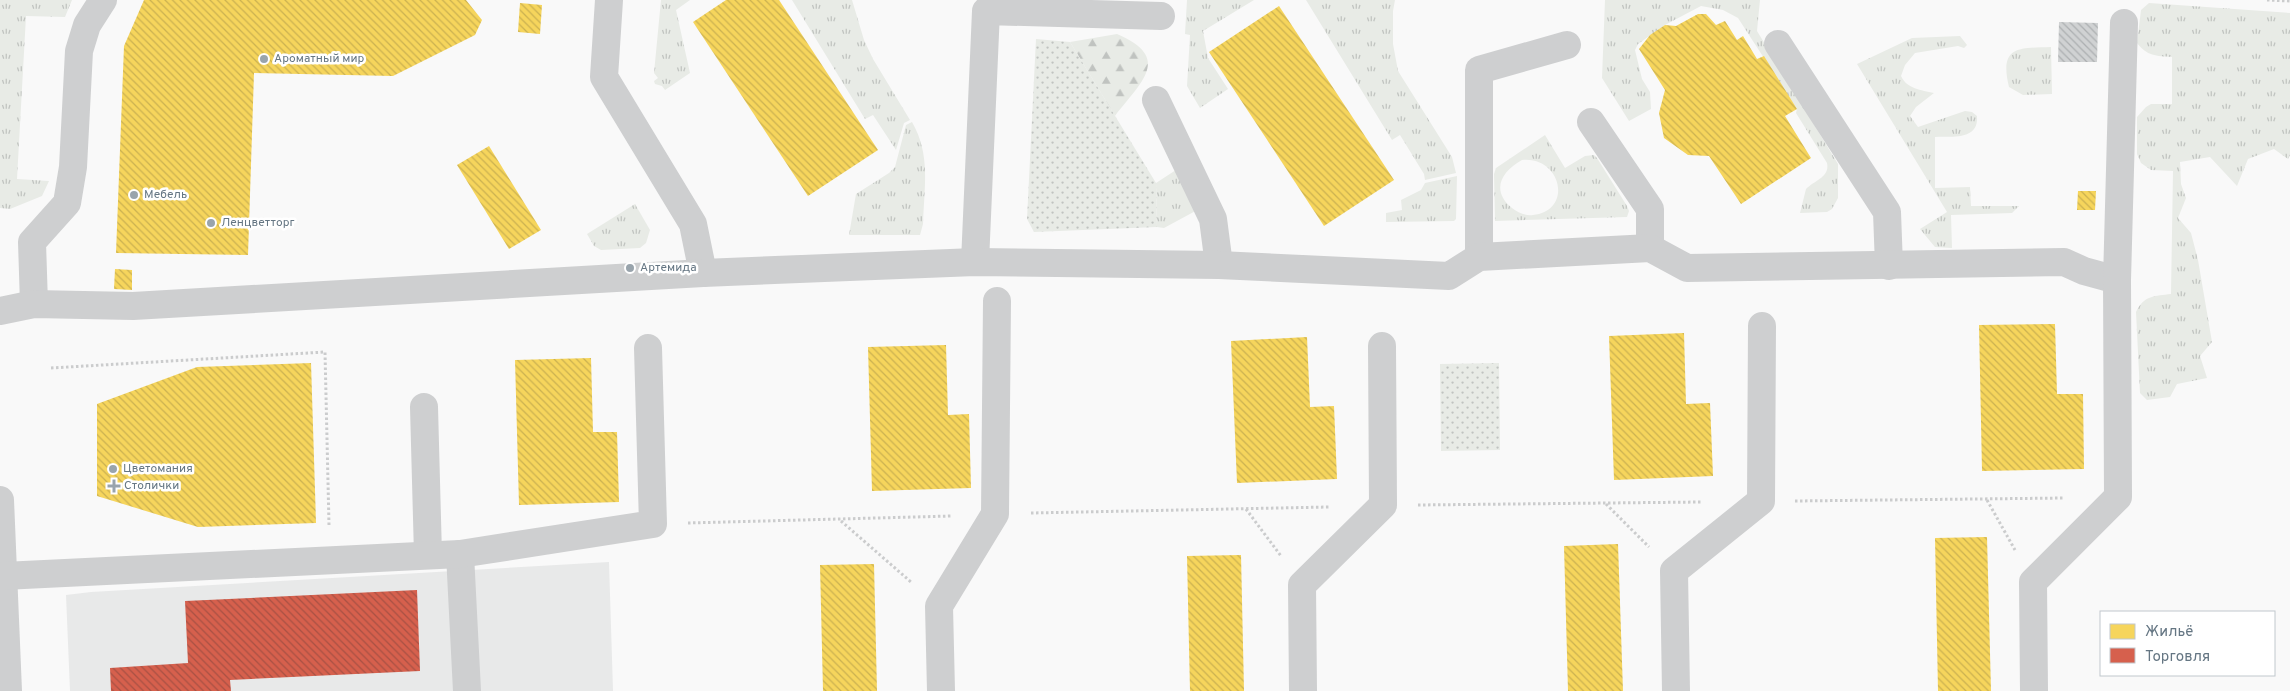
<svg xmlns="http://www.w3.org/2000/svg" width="2290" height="691" font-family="Overpass,sans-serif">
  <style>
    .built { fill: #e8e9e9 }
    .grass { fill: url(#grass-tufts); fill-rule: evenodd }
    .forest { fill: url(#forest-firs) }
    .park { fill: url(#park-dots) }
    .homes { fill: url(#homes-back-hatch) }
    .shops { fill: url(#shops-back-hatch) }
    .building { fill: url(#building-back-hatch) }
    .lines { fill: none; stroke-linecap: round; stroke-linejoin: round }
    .path { stroke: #cbcccd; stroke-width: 3; stroke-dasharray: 2.5 2.5; stroke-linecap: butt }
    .minor { stroke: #cecfd0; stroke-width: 28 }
    .poi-dot { fill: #99a4ac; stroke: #fff; stroke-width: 2 }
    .labels { text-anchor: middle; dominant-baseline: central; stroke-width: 5; stroke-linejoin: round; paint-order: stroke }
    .poi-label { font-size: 12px; fill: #657683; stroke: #fff; text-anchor: start }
  </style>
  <defs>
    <pattern id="grass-tufts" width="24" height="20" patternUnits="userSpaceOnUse" patternTransform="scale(1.25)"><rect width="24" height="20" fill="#e8ebe6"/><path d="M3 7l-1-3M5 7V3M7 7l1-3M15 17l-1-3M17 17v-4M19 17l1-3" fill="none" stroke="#c0c3c0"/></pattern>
    <pattern id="forest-firs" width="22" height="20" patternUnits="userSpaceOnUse" patternTransform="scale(1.25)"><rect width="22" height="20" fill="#e8ebe6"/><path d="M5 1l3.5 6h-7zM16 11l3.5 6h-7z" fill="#c0c3c0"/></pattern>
    <pattern id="park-dots" width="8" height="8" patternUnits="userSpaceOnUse" patternTransform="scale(1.25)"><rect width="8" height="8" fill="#e8ebe6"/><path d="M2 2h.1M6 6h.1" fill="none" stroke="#c0c3c0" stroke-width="1.8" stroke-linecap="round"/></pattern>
    <pattern id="homes-back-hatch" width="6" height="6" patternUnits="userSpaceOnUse" patternTransform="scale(1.25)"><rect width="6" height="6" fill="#f6d55c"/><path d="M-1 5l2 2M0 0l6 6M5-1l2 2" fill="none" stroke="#cbb151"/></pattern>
    <pattern id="shops-back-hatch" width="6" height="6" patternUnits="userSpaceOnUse" patternTransform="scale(1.25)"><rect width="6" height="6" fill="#d6604d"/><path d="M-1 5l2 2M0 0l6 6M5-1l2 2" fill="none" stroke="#a85144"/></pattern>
    <pattern id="building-back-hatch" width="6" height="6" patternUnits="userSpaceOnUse" patternTransform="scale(1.25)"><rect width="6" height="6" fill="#d0d2d3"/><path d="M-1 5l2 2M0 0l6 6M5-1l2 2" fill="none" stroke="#acafb1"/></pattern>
  </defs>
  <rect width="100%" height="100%" fill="#f9f9f9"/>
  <path class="built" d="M609,562L613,691H70L66,595L91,592Z"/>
  <g class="grass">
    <path d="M0,0H72L65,17L26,16L17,179L49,181L42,196L10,209L0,208Z"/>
    <path d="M661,0H690L676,10L690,73L665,90L662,86L655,84L654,81L658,78L654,73Z"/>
    <path d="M792,0H852L864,40L873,59L910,120L904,123L896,150L873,115L865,119Z"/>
    <path d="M1187,0H1254L1203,31L1208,58L1228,89L1200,108L1187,86L1190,35L1185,34Z"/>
    <path d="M1306,0H1395L1393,11V44L1398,71L1452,157L1456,173L1425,180L1424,174L1400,135L1392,140Z"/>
    <path d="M1605,0H1760L1757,31L1838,164V198L1832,209L1827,212L1800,213L1806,189C1815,180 1830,177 1827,163L1796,113L1797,109L1738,18L1723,10L1701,6L1665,25L1638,44L1635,50L1642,79L1650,92L1651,109L1629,121L1602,78Z"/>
    <path d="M2149,3L2290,13V155L2288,159L2274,149L2248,159L2237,186L2210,157L2180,162L2181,184L2186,198L2178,218L2191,233L2198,260L2212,342L2200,356L2207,378L2177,384L2170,397L2147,400L2140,393L2136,312C2144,295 2155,296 2171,294L2173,171L2151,170L2141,163L2137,154V117L2146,107L2151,104H2172V57C2156,56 2147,56 2137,43L2141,10Z"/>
    <path d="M1960,36L1967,45L1964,48L1958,46L1915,53L1905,65L1901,76C1907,89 1921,90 1934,93L1916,107L1910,116L1918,127L1965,111L1972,112L1977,116C1979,141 1951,136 1935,137V188L1970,187L1971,206H2019L2012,213L1951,215L1952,248L1935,247L1920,229L1947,212L1857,64L1912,38Z"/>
    <path d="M2051,47L2052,94L2023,95L2009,87C1999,46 2018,48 2051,47Z"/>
    <path d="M912,122C931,155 924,187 923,224L920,235H849L856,194L889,173L895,167L906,125Z"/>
    <path d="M1545,135L1565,168L1585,156L1594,155L1597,158L1627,206L1629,211L1627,217L1495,221L1494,174L1496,168ZM1522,160C1561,156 1574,210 1533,215C1526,216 1518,213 1512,208C1490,190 1502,171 1522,160Z"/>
    <path d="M1179,168L1201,208L1164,228L1157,227L1156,183Z"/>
    <path d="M1457,176L1456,219L1454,221L1386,222V213L1402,210L1401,200L1421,190L1425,183Z"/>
    <path d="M635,204L650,230L646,243L640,248L601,250L594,246L587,234Z"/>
  </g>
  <path class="forest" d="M1117,34C1173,58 1141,82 1115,116L1070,42Z"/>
  <g class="park">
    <path d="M1036,39L1070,42L1156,183L1157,227L1034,232L1027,219Z"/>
    <path d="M1499,363L1500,450L1441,451L1440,364Z"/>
  </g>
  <g class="homes">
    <path d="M144,0H466L482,20L475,35L393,76L254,73L248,255L116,253L124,46Z"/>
    <path d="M726,0H779L878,150L808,196L693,22Z"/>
    <path d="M520,3L542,5L540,34L518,32Z"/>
    <path d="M1279,6L1394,180L1324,226L1209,52Z"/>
    <path d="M1698,14H1706L1716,25L1725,21L1737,40L1743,36L1757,59L1764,56L1797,109L1785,116L1811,158L1741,204L1709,156L1688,155L1664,138L1659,113L1665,90L1639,49L1650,35L1665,25L1676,26Z"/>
    <path d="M489,146L541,230L509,249L457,165Z"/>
    <path d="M2078,191H2096L2095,210H2077Z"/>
    <path d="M115,269L132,270V290L114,289Z"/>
    <path d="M2055,324L2057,394H2083L2084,469L1982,471L1979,325Z"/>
    <path d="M1684,333L1686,404L1710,403L1713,476L1614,480L1609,336Z"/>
    <path d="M1307,337L1310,407L1334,406L1337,479L1237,483L1231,341Z"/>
    <path d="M946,345L948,415L969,414L971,488L872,491L868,347Z"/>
    <path d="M591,358L593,432H617L619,502L519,505L515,360Z"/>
    <path d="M311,363L316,523L198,527L97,496V404L197,367Z"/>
    <path d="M1987,537L1991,691H1938L1935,538Z"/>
    <path d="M1618,544L1623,691H1568L1564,546Z"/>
    <path d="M1241,555L1244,691H1190L1187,556Z"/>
    <path d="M874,564L877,691H823L820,565Z"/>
  </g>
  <path class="shops" d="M417,590L420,671L230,680L231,691H111L110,668L188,663L185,601Z"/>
  <path class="building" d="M2059,22L2098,23L2097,62H2058Z"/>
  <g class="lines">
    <g class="path">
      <path d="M2267,0L2290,1"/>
      <path d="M51,368L325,352L329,525"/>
      <path d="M1987,500L2015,550"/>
      <path d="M1795,501L2064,498"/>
      <path d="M1606,504L1649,547"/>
      <path d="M1418,505L1702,502"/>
      <path d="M1246,509L1281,556"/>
      <path d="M1031,513L1329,507"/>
      <path d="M841,521L911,582"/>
      <path d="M688,523L952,516"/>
    </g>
    <g class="minor">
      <path d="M609,0L604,77L693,224L703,273"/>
      <path d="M1778,44L1887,212L1889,266"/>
      <path d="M1156,100L1213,219L1219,265"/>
      <path d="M1591,122L1650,209V248"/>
      <path d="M1479,257V70L1567,45"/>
      <path d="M975,262L986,11L1161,16"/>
      <path d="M34,304L32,242L67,203L73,167L79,51L87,25L103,0"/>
      <path d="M0,311L34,304L133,306L703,273L975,262L1219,265L1449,276L1479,257L1650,248L1687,268L2064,262L2084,271L2117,280"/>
      <path d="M424,407L428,555"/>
      <path d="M0,500L8,691"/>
      <path d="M460,554L467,691"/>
      <path d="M3,576L460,554L653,524L648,348"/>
      <path d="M941,691L939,606L995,514L997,301"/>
      <path d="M1303,691L1302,585L1383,505L1382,346"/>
      <path d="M1676,691L1674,571L1761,501L1762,326"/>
      <path d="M2034,691L2033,582L2118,497L2117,280L2124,23"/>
    </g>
  </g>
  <g class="poi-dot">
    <circle cx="264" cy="59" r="5"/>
    <circle cx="134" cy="195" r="5"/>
    <circle cx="211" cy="223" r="5"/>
    <circle cx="630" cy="268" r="5"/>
    <circle cx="113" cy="469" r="5"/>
    <path d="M111.5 478.5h5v5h5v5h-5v5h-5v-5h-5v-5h5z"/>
  </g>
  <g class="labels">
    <g class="poi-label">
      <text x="274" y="59">Ароматный мир</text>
      <text x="144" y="195">Мебель</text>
      <text x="221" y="223">Ленцветторг</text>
      <text x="640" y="268">Артемида</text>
      <text x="123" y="469">Цветомания</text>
      <text x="124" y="486">Столички</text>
    </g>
  </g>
  <rect x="2100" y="611" width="175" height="65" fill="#ffffff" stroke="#c1c8cd"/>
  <rect x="2110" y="624" width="25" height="15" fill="#f6d55c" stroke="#c1c8cd"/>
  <text x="2145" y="636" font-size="15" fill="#657683">Жильё</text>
  <rect x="2110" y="648" width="25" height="15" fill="#d6604d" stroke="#c1c8cd"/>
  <text x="2145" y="661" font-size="15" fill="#657683">Торговля</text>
</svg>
